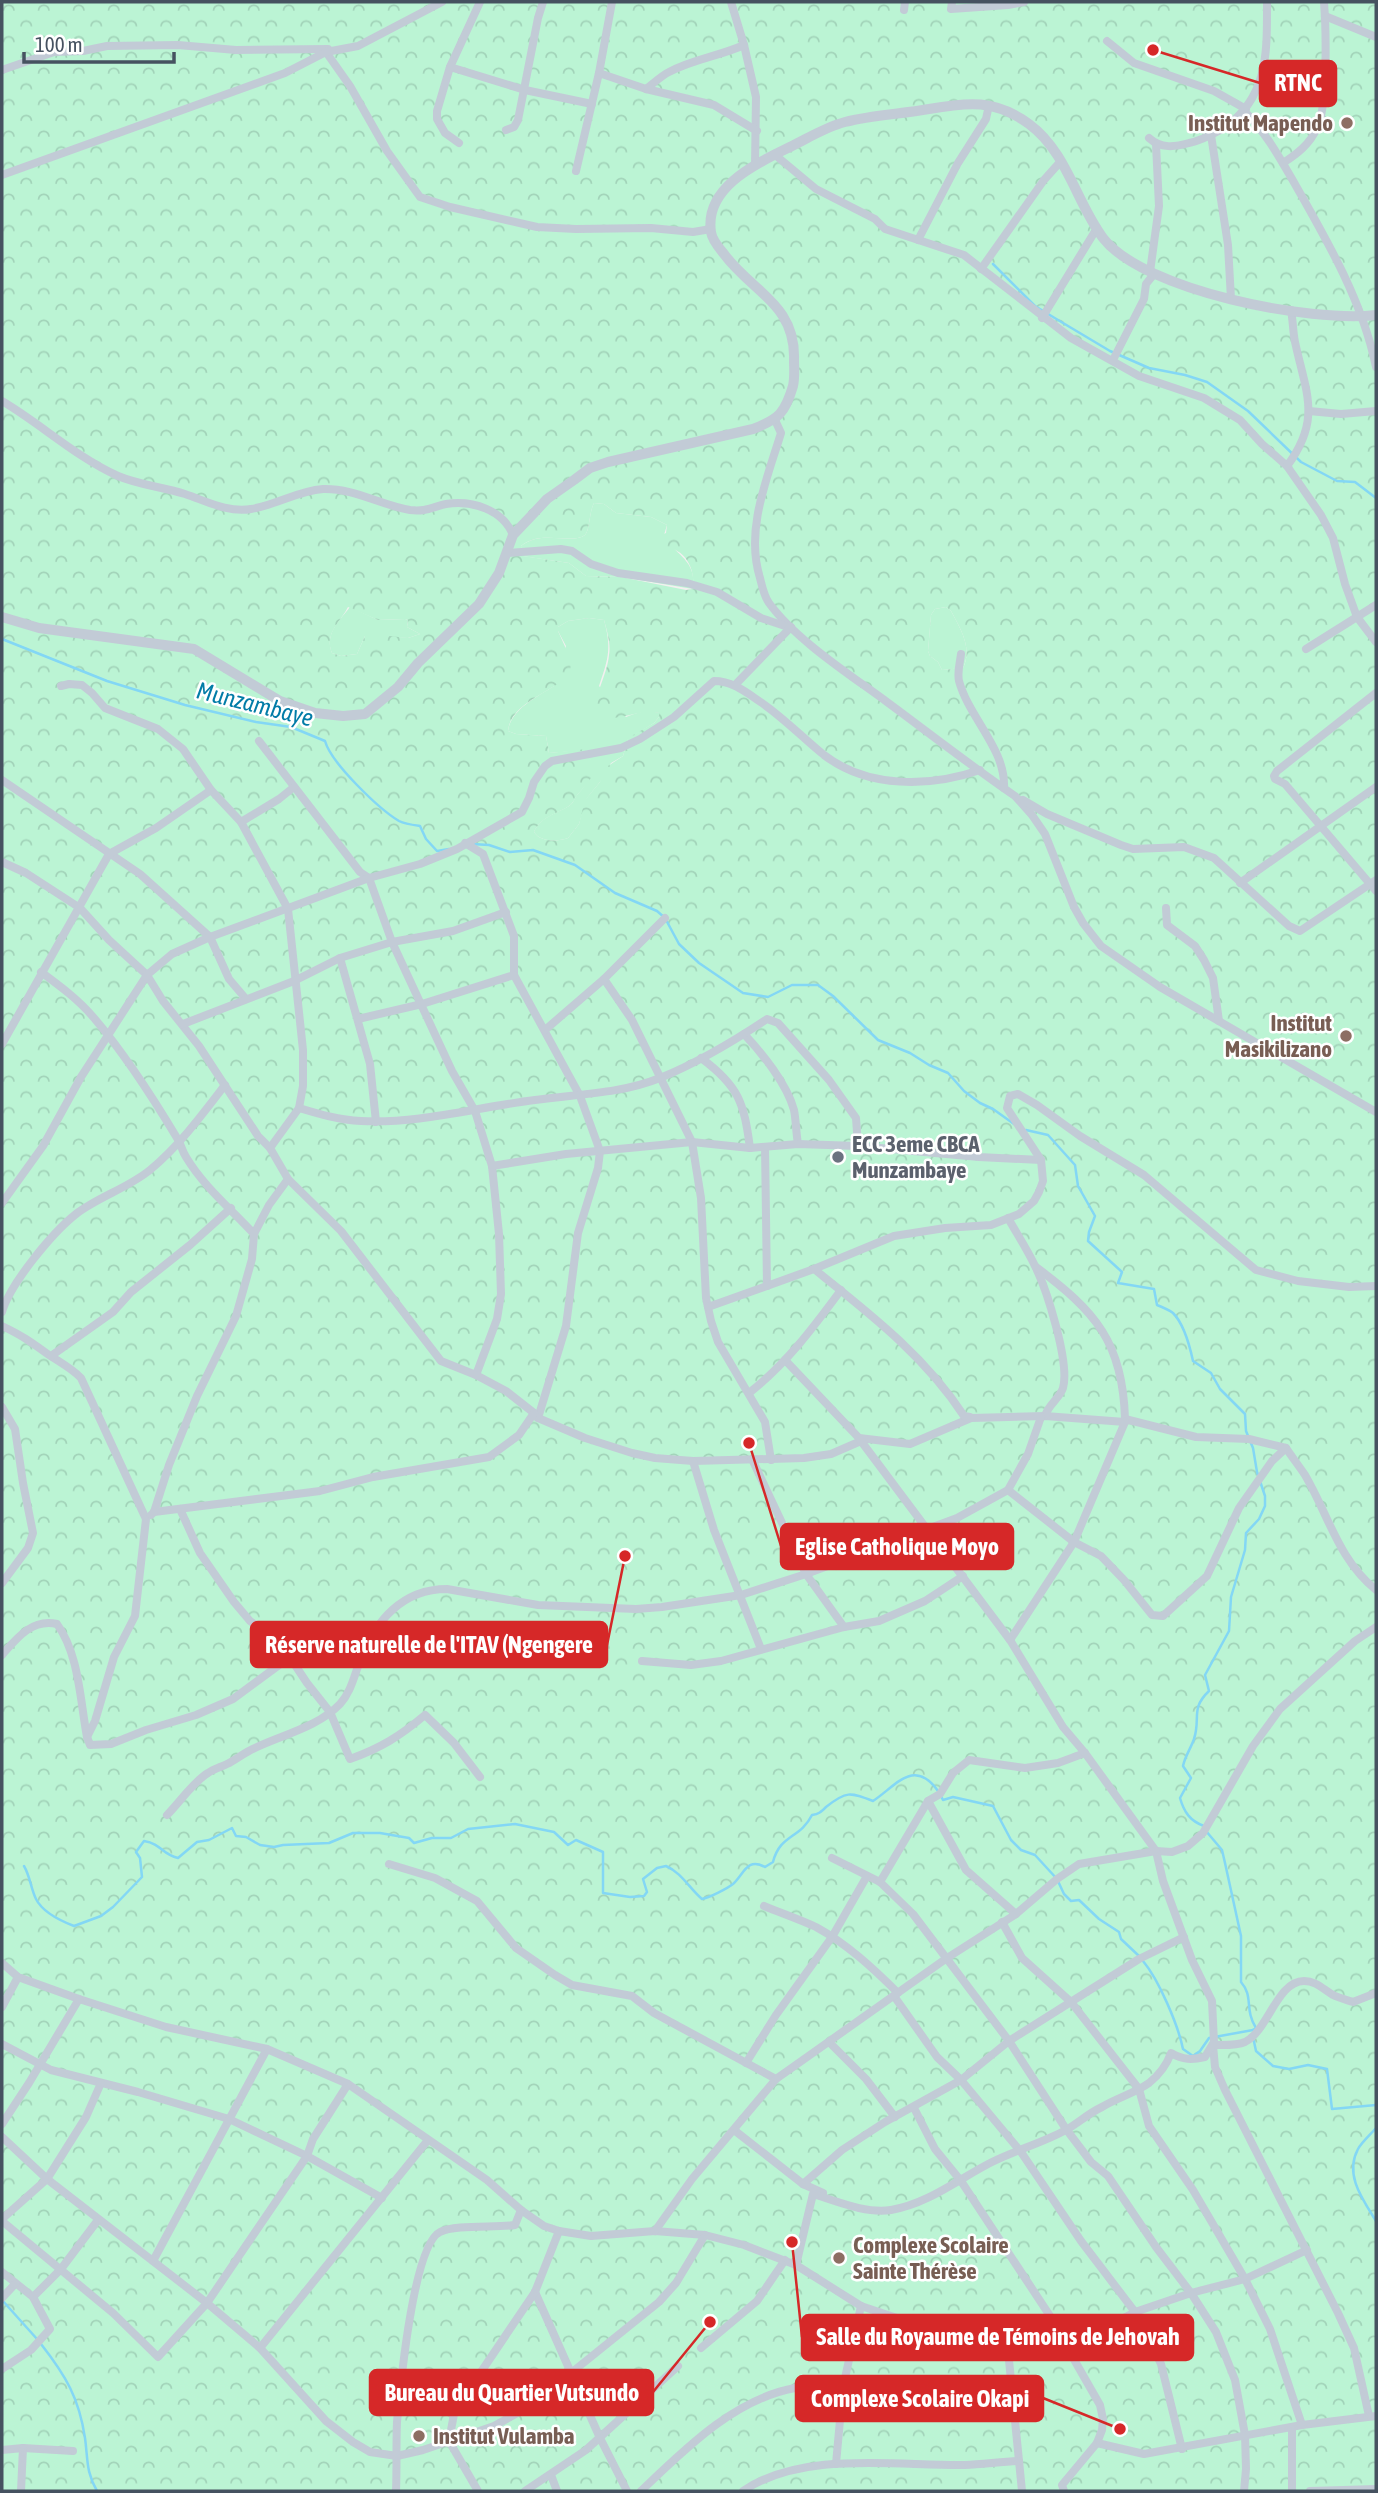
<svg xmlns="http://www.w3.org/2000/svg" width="1378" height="2493" font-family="'Asap Condensed',sans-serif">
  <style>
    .grass { fill: #bbf4d4 }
    .forest { fill: url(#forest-crowns); fill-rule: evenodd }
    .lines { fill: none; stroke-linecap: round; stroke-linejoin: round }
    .stream { stroke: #83d7f5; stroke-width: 2.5 }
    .minor { stroke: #c2cbd6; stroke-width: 8 }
    .tertiary { stroke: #c2cbd6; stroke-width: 10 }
    .education-dot { fill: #8d6e63; stroke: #fff; stroke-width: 2.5 }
    .worship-dot { fill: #6b7280; stroke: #fff; stroke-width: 2.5 }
    .labels { text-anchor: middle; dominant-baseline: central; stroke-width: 5; stroke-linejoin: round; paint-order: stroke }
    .education-label { font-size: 23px; font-weight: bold; fill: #785e54; stroke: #fff; text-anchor: end }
    .worship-label { font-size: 23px; font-weight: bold; fill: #5b616d; stroke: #fff; text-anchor: start }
    .water-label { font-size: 24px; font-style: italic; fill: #027ca7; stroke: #fff }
    .leader { fill: none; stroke: #d62828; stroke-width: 2.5 }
    .callout-dot { fill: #d62828; stroke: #fff; stroke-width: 2.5 }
    .callout { fill: #d62828; stroke: #d62828; stroke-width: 2.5 }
    .callout-label { font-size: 24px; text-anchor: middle; font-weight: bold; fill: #fff }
  </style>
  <defs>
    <pattern id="forest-crowns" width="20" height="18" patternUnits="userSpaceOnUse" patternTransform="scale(1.75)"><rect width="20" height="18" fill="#bbf4d4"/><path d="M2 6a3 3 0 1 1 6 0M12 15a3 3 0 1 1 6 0" fill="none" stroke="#a2d3b9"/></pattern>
  </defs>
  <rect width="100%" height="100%" fill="#f3f0f0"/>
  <g class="grass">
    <path d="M594,503L604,504L616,513L651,517L667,525L664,535C675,556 697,559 693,589L621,577L586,576L569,563L522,556L521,546C541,529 573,545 585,535C590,530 589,512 594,503Z"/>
    <path d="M350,607L378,620L405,619L408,620L407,627L420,634L408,638L365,636L357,654L341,656L332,653C324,634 340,620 350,607Z"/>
    <path d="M946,607L951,611C960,628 973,648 963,668L942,670L938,662L930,656L928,651L931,615L935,609Z"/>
    <path d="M589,618L604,620C612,649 608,659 599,686L626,717C638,712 646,710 659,713V717L654,723L628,739L623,756L611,763L600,782L587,798L579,824L568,838C558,842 540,842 534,832C540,817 556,814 569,806C574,803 574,798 578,794C592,778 595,769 587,750L549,753L546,736L516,734L508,731C511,709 537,697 554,686L566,646L558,631V627L568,621Z"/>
  </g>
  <path class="forest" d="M2,2H1376V2491H2ZM594,503L604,504L616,513L651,517L667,525L666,533L659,536L655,546C661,547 667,547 673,549C689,555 695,573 693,589L686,590L621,577L586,576L569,563L523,556L521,546C540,529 573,545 585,535C590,530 589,512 594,503ZM348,607L378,620L405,619L408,620L407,627L420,634L408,638L370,634L365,636L357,654L341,656L332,653C324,633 340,623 348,607ZM946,607L951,611C960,628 973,648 963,668L942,670L938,662L930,656L928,651L931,615L935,609ZM589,618L604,620C607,631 611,644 609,655C607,676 594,694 594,716C617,724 637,708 659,713V717L654,723L628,738L623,756L602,770L600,782L585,800L579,824L568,838C558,842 540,842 534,832C540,817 557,814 569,806C574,803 575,797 579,793C595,776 596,772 587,749L549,753L546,736L516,734L508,731C511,702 552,693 570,674L571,660L558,631V627L568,621Z"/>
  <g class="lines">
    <g class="stream">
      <path d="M993,264L1035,306L1058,320L1110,351L1149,368L1185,375L1207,382L1248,411L1301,462L1337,481L1355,482L1376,498"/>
      <path d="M2,639L107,681L185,705L256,722L291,727L325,741C331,763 379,809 399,821C405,824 413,825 420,826L426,839L437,851L449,849"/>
      <path d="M472,844L489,845L510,852L533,850L575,865L615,893L657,911L665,918L679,944L699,963L743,993L768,997L792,985H818L833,996L878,1040L910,1053L929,1065L948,1073L964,1091L980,1103L993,1109L1014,1124"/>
      <path d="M1026,1130L1048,1135L1075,1165L1078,1186L1095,1216L1089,1232L1088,1241L1122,1272L1118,1283L1154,1289L1157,1305C1162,1307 1169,1310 1173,1313C1184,1324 1190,1347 1193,1361L1211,1373L1220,1389L1245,1414L1246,1431L1253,1448L1257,1472L1265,1496V1506L1259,1519L1246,1533L1245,1550L1231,1597L1229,1631L1205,1675L1209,1691C1190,1709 1201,1718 1194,1739C1191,1748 1185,1756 1183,1766L1191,1778L1180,1798C1184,1812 1190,1821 1204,1826"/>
      <path d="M941,1796L943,1800L953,1797L993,1806L1011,1840L1021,1850L1035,1855L1057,1879L1064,1894L1071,1901L1079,1900L1099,1919L1119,1932L1121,1939L1139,1956"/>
      <path d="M1206,1831L1222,1850L1225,1863L1241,1936V1982C1254,1997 1244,2009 1256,2028L1253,2030"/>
      <path d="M24,1866C30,1876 31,1889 36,1899C43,1913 61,1921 74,1926L101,1916L113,1907L142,1877L140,1858L136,1852L144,1841C162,1844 161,1854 178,1858L197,1842L209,1840L232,1828L236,1836L246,1837L260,1845L274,1847L283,1845L329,1843L353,1833H380L409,1838L414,1843L432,1838H451L468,1829L515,1824L554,1832L568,1845L576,1840L603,1852V1893L630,1897L644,1896L647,1892L643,1879L657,1868L666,1866C682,1873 689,1888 702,1899C709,1898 728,1888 733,1884C744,1874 747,1857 765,1867L773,1862C780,1834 800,1839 812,1815C819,1814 821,1812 826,1807C846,1791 850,1792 873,1801C896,1786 914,1757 938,1791"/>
      <path d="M1143,1961C1159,1980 1178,2025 1183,2049L1193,2056L1200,2051L1209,2038L1253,2030"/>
      <path d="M1253,2037L1256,2051L1273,2066L1289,2069L1308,2065L1327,2069L1332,2109L1376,2105"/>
      <path d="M1376,2128C1371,2134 1362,2142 1358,2149C1344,2175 1363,2200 1376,2221"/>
      <path d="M2,2300L37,2339"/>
      <path d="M41,2344C66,2376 79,2398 85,2438C88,2460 86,2472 97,2491"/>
    </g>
    <g class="minor">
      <path d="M731,2L744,45L756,97L755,165"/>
      <path d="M952,2L951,9L1008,5L1024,2"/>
      <path d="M904,10L905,2"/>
      <path d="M1325,16L1376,37"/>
      <path d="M1107,41L1134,63L1214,91L1246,109"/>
      <path d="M326,52L350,86L387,151L420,197L450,207L537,227L576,229L651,228L693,232L711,229"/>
      <path d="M450,67L525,90L592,104"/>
      <path d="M2,70L54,52L83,51L107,46L178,45L236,50L328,49"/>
      <path d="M599,73L646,89L714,105L757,131"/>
      <path d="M646,89C654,83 661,76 669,72C693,59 720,56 744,45"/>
      <path d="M1244,111C1266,132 1281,160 1296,186C1328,242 1363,303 1376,367"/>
      <path d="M506,130L514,127L518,120L538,18L543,2"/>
      <path d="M1211,135L1228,245L1231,299"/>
      <path d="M1149,138C1161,149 1175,147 1189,143C1201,141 1213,134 1224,128C1269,97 1267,51 1267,2"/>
      <path d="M459,143L445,133L437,119V111L450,67L480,2"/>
      <path d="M774,154L816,189L875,219L885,229L964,255L1071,338L1139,376L1204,398L1240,420L1262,444L1287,466L1321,515L1333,538L1345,584L1357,617L1376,642"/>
      <path d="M1283,163C1297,154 1310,144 1317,128C1328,107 1326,28 1324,2"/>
      <path d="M576,171L599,73L612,2"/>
      <path d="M2,175L285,73L326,52L358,46L442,2"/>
      <path d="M918,240L958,163L986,119L989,105"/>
      <path d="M981,269L1044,180L1061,161"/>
      <path d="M1150,272L1159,206L1156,144"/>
      <path d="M1042,318L1097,228"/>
      <path d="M1113,360L1144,299L1146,284L1154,274"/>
      <path d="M2,401C41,424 76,457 118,476C139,485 163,487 185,494C206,501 228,513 251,509C276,505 297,491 323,489C354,488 380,505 410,510C426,512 432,507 446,504C473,500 503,510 513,535"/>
      <path d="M1309,411L1341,414L1376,411"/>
      <path d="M775,420L781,433C767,479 745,530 760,578C762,586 764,596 769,603C796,640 849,674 887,702C929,733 971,766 1015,796L1032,815L1045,834L1074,907L1083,923L1101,946L1160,987L1376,1112"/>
      <path d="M1287,466C1322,419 1306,393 1295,342C1293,332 1293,321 1291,310"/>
      <path d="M507,553L561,549L572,551L591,564L618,573L687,583L717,592L761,618L788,627"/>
      <path d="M1306,649L1376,605"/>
      <path d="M961,654C960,663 957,672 959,681C969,718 1006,749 1004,788"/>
      <path d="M735,685L791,627"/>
      <path d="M61,686L69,684L82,685L92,693L105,708L158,729L183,749L211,790L241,822L288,909L303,1050V1086L299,1108L270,1148"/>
      <path d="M1376,693L1277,771L1274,776L1275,779L1285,784L1376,891"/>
      <path d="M259,741L360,872L369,878L392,942L452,1071L475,1111L492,1166L499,1234L501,1294L497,1319L476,1375"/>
      <path d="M2,780L140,874L210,937L229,979L246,999"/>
      <path d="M1023,800L1047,814L1121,845L1133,849L1184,847L1214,858L1289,926L1300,931L1376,880"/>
      <path d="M241,822L279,799L294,787"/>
      <path d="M465,843L483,854L514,936V975L580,1096L600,1151L598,1168L578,1233L566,1326L538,1418"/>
      <path d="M2,862L26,873L80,908L109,940L147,975L163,1001L199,1046L258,1136L270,1148L288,1179L341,1231L441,1361L476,1375L506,1391L534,1413L538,1418L585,1438L632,1453L655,1458L693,1461L804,1458L831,1454L861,1441L859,1438L910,1444L971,1418L1045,1416L1125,1422V1419L1196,1437L1249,1439L1286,1448C1292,1457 1299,1466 1305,1475C1329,1516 1338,1559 1376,1590"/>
      <path d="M1240,883L1376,787"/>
      <path d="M1166,908L1167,925L1195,946L1204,960L1213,978L1219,1021"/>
      <path d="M340,958L370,1064L376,1122"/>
      <path d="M41,972C60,986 79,1000 94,1018C124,1053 153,1098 177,1138C181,1144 182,1151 186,1157C204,1187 231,1209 254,1234"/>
      <path d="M604,979L632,1020L692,1142L701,1198L706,1298L711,1321L718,1342L765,1422L771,1460"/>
      <path d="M358,1019L422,1004L514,975"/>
      <path d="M183,1024L294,981L340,958L392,942L453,931L506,912"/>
      <path d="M545,1030L604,979L665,918"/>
      <path d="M744,1034C762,1053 787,1084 794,1110C796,1120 796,1133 798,1144"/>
      <path d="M2,1044L109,854L156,828L211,790"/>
      <path d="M701,1058C739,1086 744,1103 750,1148"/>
      <path d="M299,1108C319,1114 339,1120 361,1121C420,1124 477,1107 535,1100C577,1094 620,1094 660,1078C697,1063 734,1041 767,1019L778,1023L829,1080L856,1118L858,1146"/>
      <path d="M765,1147L767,1286"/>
      <path d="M492,1166L566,1154L692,1142L750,1148L798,1144L858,1146L979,1157L1041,1160"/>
      <path d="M2,1203L43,1146L81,1077L147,975L172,954L210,937L369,878L420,864L457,849L522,812L529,798L534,782L545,766L552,761L621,748L640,739L674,717L714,681C733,681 747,693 762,703C785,719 803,738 824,755C868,789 931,787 980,770"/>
      <path d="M1008,1218C1017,1234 1027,1249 1035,1266C1047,1290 1070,1363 1063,1388C1060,1398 1048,1405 1045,1416"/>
      <path d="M1036,1267C1095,1311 1123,1342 1125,1419"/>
      <path d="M814,1269C869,1313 925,1356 964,1416L970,1417"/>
      <path d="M708,1307L814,1269L894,1236L945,1228L991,1225L1019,1214L1034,1201L1039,1192L1043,1181L1041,1160L1007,1108L1010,1096L1018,1094L1037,1105L1080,1136L1144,1175L1256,1270L1298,1281L1349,1287L1376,1286"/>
      <path d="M2,1312C10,1284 52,1233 76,1214C98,1197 128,1188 150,1170C179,1146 202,1115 225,1085"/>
      <path d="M2,1326C23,1336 31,1342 49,1355C61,1363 71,1368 81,1378L146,1519L135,1616L114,1657L95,1721L87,1737C80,1700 79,1654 57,1624C32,1618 16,1639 2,1655"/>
      <path d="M51,1356L113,1312L131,1292L190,1245L231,1208"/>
      <path d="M785,1360L859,1438"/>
      <path d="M749,1393C786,1364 813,1328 841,1290"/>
      <path d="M2,1407L15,1429L23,1483L33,1533L28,1548L2,1583"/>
      <path d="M752,1459L806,1574L844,1627"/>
      <path d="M693,1461L714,1530L761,1649"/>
      <path d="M1008,1490L1074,1542L1101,1556L1124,1580L1152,1615L1163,1616L1207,1576L1239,1508L1272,1461L1286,1448"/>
      <path d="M180,1509L200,1553L234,1602L250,1621L279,1641L307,1683L330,1712L350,1759C381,1748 400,1736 425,1715L454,1743L480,1777"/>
      <path d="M154,1512L320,1491L373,1477L489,1457L519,1435L534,1413"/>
      <path d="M151,1515L154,1512L169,1465L197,1396L236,1316L252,1259L254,1234L269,1205L288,1179"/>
      <path d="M1010,1640L1074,1542L1125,1422"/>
      <path d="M642,1661L691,1665L721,1661L844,1627L879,1621L925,1601L963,1576"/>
      <path d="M87,1737L90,1745L111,1744L146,1730L196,1715L233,1699L290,1657"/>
      <path d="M928,1801L966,1870L1016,1914"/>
      <path d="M167,1815C180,1802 193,1782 208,1773C214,1769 221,1767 227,1764C237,1759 245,1752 255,1748C282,1735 318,1727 340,1704C351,1692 354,1676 360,1661C375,1621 402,1589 447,1589L538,1605L636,1609L662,1607L741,1595L806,1574L957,1518L1008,1490L1028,1454L1041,1417"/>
      <path d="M832,1858L880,1882L913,1914L1009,2041L1066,2129L1091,2162L1108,2176L1156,2247L1191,2293L1216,2332L1235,2380L1245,2435L1246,2469L1244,2491"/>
      <path d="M389,1864L435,1878L477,1901L516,1948L555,1975L572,1985L632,1996L654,2013L776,2079"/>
      <path d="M880,1882L928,1801L940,1794L953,1773L969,1760L1025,1768L1058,1763L1085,1753"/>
      <path d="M764,1906C781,1913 799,1919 816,1927C847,1944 873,1968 898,1993"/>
      <path d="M1002,1922L1022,1958L1071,2002L1139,2089L1149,2126L1193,2190L1245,2279L1270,2329L1302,2425"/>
      <path d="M2,1963L18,1977L79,1999L166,2027L267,2049L348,2084L487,2180L521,2210L544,2226L559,2231L591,2236L655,2231L705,2235L744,2245L796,2265L861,2306L903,2320L933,2329L978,2338L1042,2341L1055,2345L1072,2356L1100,2405L1103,2419L1102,2430L1097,2443L1062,2485L1064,2491"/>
      <path d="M894,1996L937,2057L961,2080L1021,2152L1081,2241L1135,2312L1161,2364L1182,2449"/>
      <path d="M2,2007L18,1977"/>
      <path d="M830,2043L866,2079L895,2117"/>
      <path d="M2,2044L51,2070L138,2092L229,2119L307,2156L382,2198"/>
      <path d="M1213,2045L1215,2067L1225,2090L1338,2313L1354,2348L1369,2416"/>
      <path d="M1213,2045C1223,2045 1236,2046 1245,2042C1268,2031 1277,1981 1304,1981C1316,1981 1323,1989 1333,1995C1339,1998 1347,2000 1353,2002L1376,1993"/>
      <path d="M746,2063L776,2015L832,1937L867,1876"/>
      <path d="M914,2108L935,2149L961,2181L1054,2322L1071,2353"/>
      <path d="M2,2124L29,2083L79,1999"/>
      <path d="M734,2130L803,2184L823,2193"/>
      <path d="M2,2137L47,2179L207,2303L260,2348L326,2421L353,2442L370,2452L397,2456L423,2450L494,2426L530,2406L659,2302L676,2283L705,2235"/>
      <path d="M803,2184L842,2150L885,2122L961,2080L1009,2041L1139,1959L1184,1937"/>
      <path d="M2,2219L47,2179L86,2117L101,2083"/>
      <path d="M2,2221L113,2313L158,2357L207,2303L307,2156L313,2139L348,2084"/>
      <path d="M655,2231L692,2179L776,2079L947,1958L1016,1914L1057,1879L1079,1864L1156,1851L1172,1852L1188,1846L1203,1833L1253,1746L1280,1709L1355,1641L1376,1627"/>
      <path d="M153,2261L267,2049"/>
      <path d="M796,2265L813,2194C836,2201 866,2214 891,2210C928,2204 960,2178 992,2162C1016,2150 1042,2143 1066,2130C1078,2123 1089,2113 1102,2107C1117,2098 1135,2093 1149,2083C1159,2075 1167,2064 1171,2053C1183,2060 1192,2060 1205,2057L1214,2042L1212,2001L1192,1960L1163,1881L1156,1851L1085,1753L1063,1727L1010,1640L861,1441"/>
      <path d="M2,2272L33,2297L50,2329L31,2350L2,2369"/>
      <path d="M535,2292L600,2438L627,2491"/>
      <path d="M33,2297L61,2269L98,2220"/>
      <path d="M2,2298L15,2284"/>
      <path d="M1007,2340L1022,2491"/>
      <path d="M260,2348L428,2140"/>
      <path d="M701,2348L757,2301L785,2260"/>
      <path d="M1068,2348L1135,2312L1191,2293L1245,2279L1307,2250"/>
      <path d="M1292,2428V2491"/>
      <path d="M1097,2443L1144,2454L1302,2425L1376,2416"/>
      <path d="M2,2450L23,2448L73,2451"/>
      <path d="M836,2464L843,2387L861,2306"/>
      <path d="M551,2475L557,2491"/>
      <path d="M21,2491L23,2448"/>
      <path d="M396,2491C397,2468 396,2445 397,2422C400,2390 413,2245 440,2232C455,2224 496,2228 515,2225L521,2210"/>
      <path d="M478,2491L449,2441L454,2414L460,2403L535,2292L559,2231"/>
      <path d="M525,2491L586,2450L678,2366"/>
      <path d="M641,2491C684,2450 734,2399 795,2388C811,2385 827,2386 843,2387"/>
      <path d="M743,2491C803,2450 896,2466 965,2465C983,2464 1001,2462 1019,2461"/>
      <path d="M1310,2491L1376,2489"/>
    </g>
    <path class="tertiary" d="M2,617L39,628L194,649L280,701L315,713L343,716L365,714L398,687L418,663L479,604L499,573L513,535L533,514L547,499L574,480L590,468L608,462L753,429C779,419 785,413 793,386C795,377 794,368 794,360C796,304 752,292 724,254C719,248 712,240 711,232C704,186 760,162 792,146C810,137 826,127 845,122C872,115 901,114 929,109C968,102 995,99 1029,124C1067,152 1076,202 1103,238C1144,291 1312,323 1376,315"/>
  </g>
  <g class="education-dot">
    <circle cx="1347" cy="123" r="7"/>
    <circle cx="1346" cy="1036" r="7"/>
    <circle cx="839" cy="2258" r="7"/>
    <circle cx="419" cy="2436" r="7"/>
  </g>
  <circle class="worship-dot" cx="838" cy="1157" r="7"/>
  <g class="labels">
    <g class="education-label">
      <text x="1333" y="123">Institut Mapendo</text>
      <text x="1332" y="1023">Institut<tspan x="1332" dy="26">Masikilizano</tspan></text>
      <text x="853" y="2245" text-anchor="start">Complexe Scolaire<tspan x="853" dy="26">Sainte Thérèse</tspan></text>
      <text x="433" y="2436" text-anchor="start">Institut Vulamba</text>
    </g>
    <g class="worship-label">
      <text x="852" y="1144">ECC 3eme CBCA<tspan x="852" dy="26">Munzambaye</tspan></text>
    </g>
    <g class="water-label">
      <text transform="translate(255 704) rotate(14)">Munzambaye</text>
    </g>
  </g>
  <path class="leader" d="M1153 50L1260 83M749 1443L781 1546M625 1556L607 1645M792 2242L802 2337M710 2322L653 2392M1120 2429L1043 2398"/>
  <g class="callout-dot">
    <circle cx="1153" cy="50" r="7"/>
    <circle cx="749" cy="1443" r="7"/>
    <circle cx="625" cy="1556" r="7"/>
    <circle cx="792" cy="2242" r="7"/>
    <circle cx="710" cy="2322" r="7"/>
    <circle cx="1120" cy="2429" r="7"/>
  </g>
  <g class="callout">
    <rect x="1260" y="61" width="76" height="45" rx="7"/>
    <rect x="781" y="1524" width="232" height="45" rx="7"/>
    <rect x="251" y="1622" width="356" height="45" rx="7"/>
    <rect x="802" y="2315" width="391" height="45" rx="7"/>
    <rect x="370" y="2370" width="283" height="45" rx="7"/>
    <rect x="796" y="2376" width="247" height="45" rx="7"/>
  </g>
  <g class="callout-label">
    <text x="1298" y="91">RTNC</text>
    <text x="897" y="1555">Eglise Catholique Moyo</text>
    <text x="429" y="1653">Réserve naturelle de l'ITAV (Ngengere</text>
    <text x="998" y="2345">Salle du Royaume de Témoins de Jehovah</text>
    <text x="512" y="2401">Bureau du Quartier Vutsundo</text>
    <text x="920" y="2407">Complexe Scolaire Okapi</text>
  </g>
  <rect width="1378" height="2493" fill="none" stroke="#465260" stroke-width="7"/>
  <path d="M24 52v10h150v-10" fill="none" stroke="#465260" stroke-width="3.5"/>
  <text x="35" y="52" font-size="21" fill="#465260" stroke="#ffffff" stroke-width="5" paint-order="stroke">100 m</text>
</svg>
